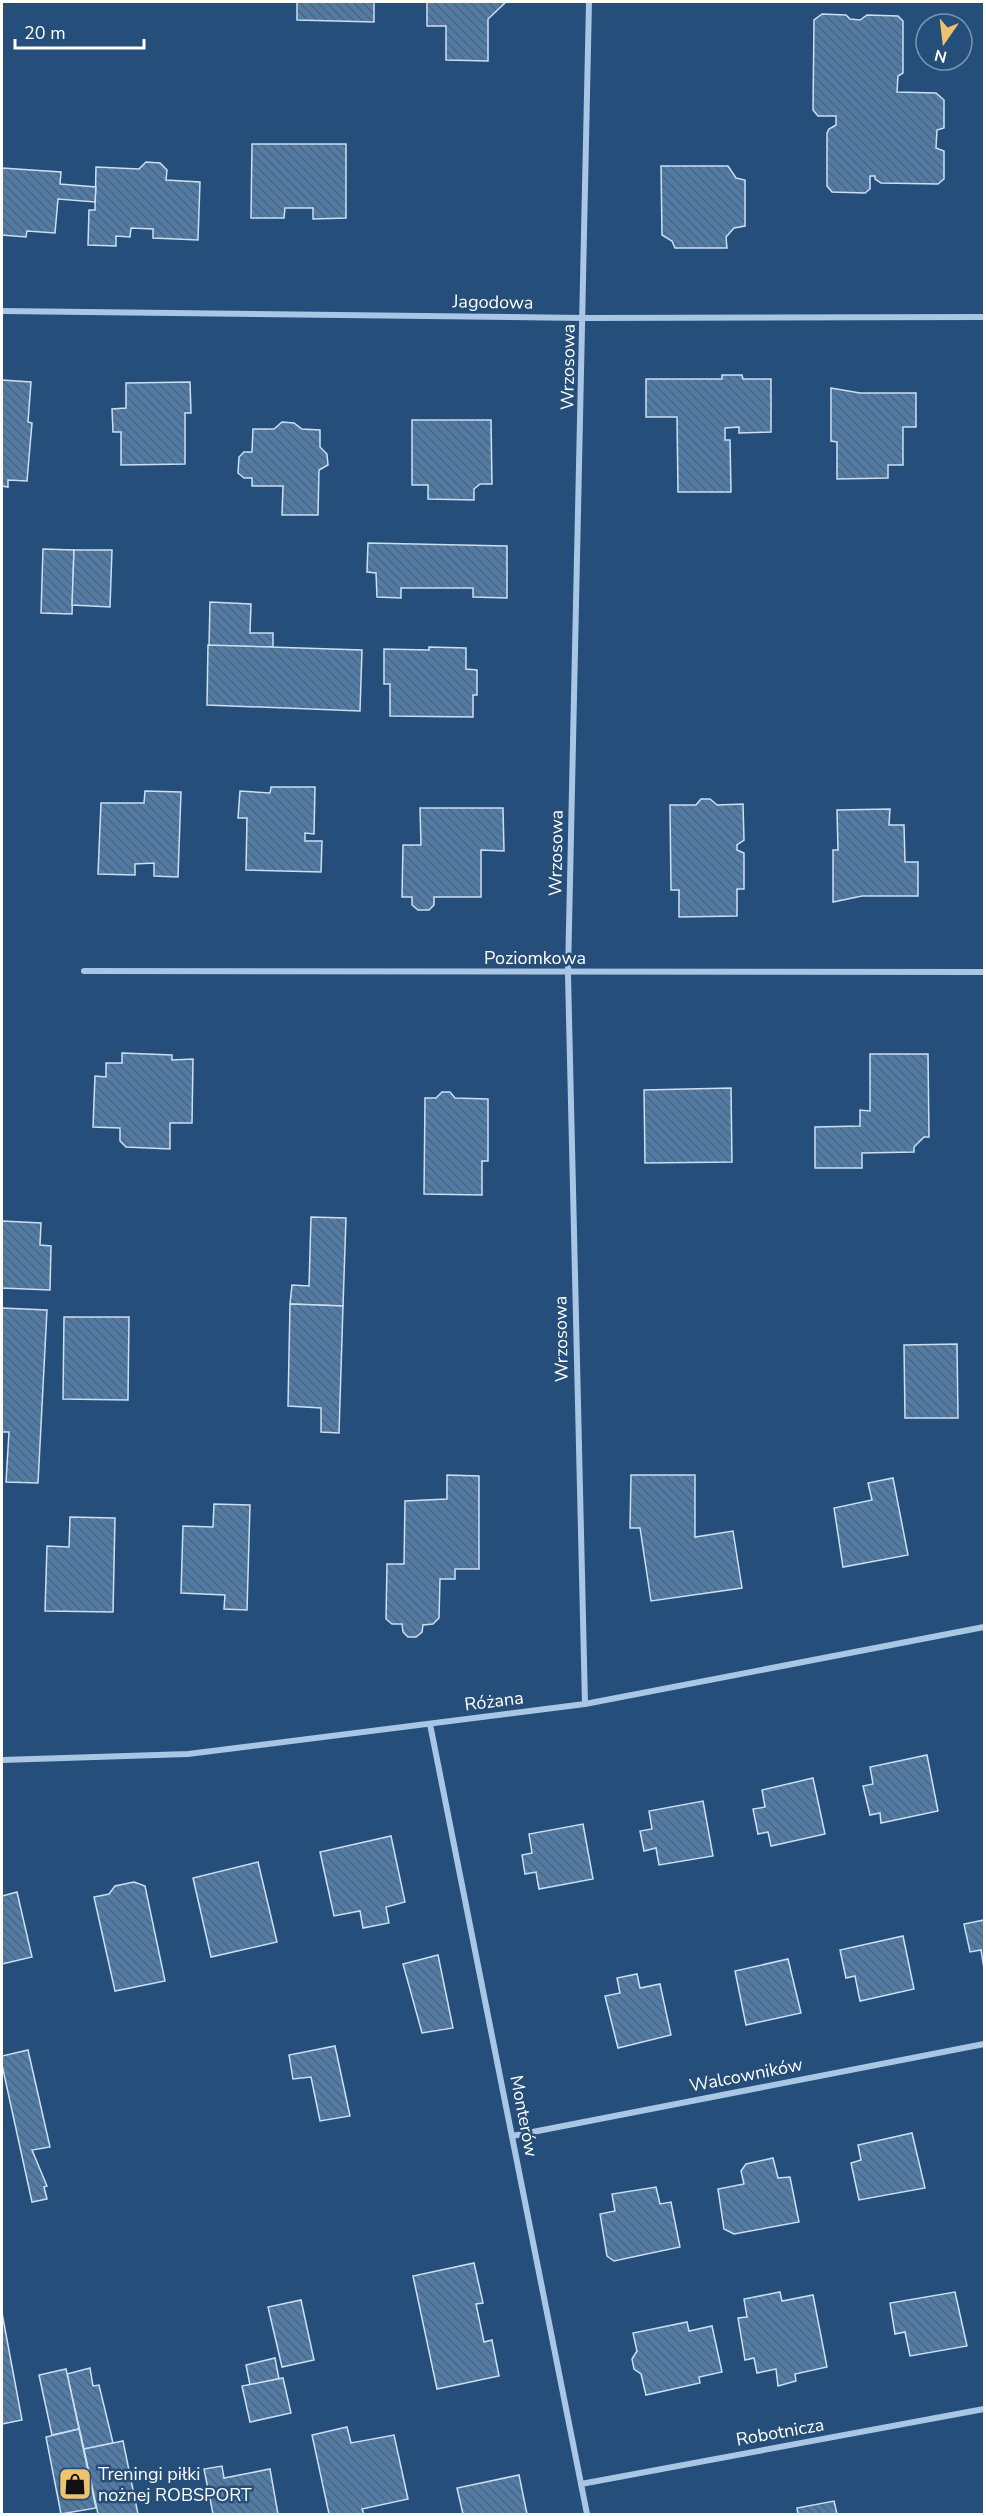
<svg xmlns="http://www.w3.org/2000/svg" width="986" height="2516" font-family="'Nunito Sans',sans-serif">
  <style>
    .building { fill: url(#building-back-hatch); stroke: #cbdff3; stroke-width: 1.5 }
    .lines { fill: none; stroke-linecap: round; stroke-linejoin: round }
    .minor { stroke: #a9c6e4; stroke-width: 6 }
    .labels { text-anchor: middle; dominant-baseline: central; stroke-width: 5; stroke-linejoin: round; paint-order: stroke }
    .street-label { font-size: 18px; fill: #fff; stroke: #254e7a }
    .poi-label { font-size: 18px; fill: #fff; stroke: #254e7a; text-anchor: start }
  </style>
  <defs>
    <pattern id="building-back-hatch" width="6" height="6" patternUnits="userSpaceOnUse" patternTransform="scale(1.5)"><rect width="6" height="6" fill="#527ba6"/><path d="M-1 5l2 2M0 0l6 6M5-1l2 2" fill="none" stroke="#4f6479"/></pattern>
  </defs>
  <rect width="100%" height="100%" fill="#254e7a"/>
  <g class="building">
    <path d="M297,2H374V22L297,20Z"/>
    <path d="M427,2H506L488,19V61L446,60V26H427Z"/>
    <path d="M822,14L846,15L850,19L860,20L867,15L898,16L903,21V73L898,76L897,92L936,93L944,100V128L937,130L936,148L944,151V179L938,184L881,183L875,179V176H870V189L865,193L832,192L827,186V133L829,129L836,125V116H818L813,110L814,20Z"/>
    <path d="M252,144H346V218L313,219V208H285L284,218H251Z"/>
    <path d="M146,162L160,163L167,170L166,180L200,182L198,240L153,238V229L131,228L130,237L116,236V246L88,245L89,210H95L96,167L139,169Z"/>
    <path d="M661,166H728L736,178L745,180V226L734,228L726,237L727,248H675L672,241L662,235Z"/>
    <path d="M2,168L61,172L60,184L96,187L95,202L58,199L55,233L27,231L26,237L2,235Z"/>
    <path d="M722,375H742L743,379H771V432L739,433V427L725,428V440H730L731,492H678L677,417H646V379H722Z"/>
    <path d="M2,380L31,382L28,422L32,423L27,481L8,480V487L2,486Z"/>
    <path d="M190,382L191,413H185V464L121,465V432H113L112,409L126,408V383Z"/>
    <path d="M831,388L860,393H916V427H903V465H888V478L837,479V442L831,441Z"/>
    <path d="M412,420H491L492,484H480L474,489V500L428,499V485H412Z"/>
    <path d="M282,422L294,423L302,429L320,430V447L327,454L328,465L319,470L318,515H282L283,486H252V478H244L238,473L239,457L244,452H252L253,429H274Z"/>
    <path d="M368,543L507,546V598L473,597V588H401V598L377,597L376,573L367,572Z"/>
    <path d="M43,549L74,550L72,614L41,613Z"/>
    <path d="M74,550H112L110,607L72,605Z"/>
    <path d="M210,602L251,604L250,633H273V647L209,646Z"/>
    <path d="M208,645L362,650L360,711L207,705Z"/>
    <path d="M429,647L466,648V669L477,670V695H473V717L390,716V684H384V649L429,650Z"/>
    <path d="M271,787H315L314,834L305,833V841H322L321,872L246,870L247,818H238L240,791L270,793Z"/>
    <path d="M145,791L181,792L178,877L154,876V863L135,864V875L98,874L101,803H144Z"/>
    <path d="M701,799H710L717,805L743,804L744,840L737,845V850L744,853V889H737V916L679,917V890H671L670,805H696Z"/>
    <path d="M420,808H503L504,851L481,850V897H434V905L429,910H418L412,905V897H402L403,845H421Z"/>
    <path d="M890,809L889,825H904L905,862H918V896H862L833,902V850H838L837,810Z"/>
    <path d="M122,1053L172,1055V1060L193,1059L192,1123H170V1149L126,1147L120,1141V1128L93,1127L95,1076L106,1077V1063H122Z"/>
    <path d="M870,1054H928L929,1137H924L914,1147V1152L862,1153V1168H815V1127L860,1126V1110L870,1111Z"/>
    <path d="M731,1088L732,1162L645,1163L644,1090Z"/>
    <path d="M442,1092H450L455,1098L488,1099V1161H482V1195L424,1194L425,1098H436Z"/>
    <path d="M311,1217L346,1218L343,1306L290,1304L292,1285L309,1286Z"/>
    <path d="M2,1221L41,1223L40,1245L51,1246L50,1290L2,1288Z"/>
    <path d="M290,1304L343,1306L339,1433L321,1432V1408L288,1406Z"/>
    <path d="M2,1308L47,1310L38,1483L6,1482L9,1432H2Z"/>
    <path d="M64,1317H129L128,1400L63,1399Z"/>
    <path d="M957,1344L958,1418H905L904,1345Z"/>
    <path d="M447,1475L479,1476V1569H455V1579H440L439,1618L433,1624L423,1625L422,1632L416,1637H408L403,1632L402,1624H392L386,1619L387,1564H404L405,1501L447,1499Z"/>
    <path d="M631,1475H695V1537L733,1531L742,1588L651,1601L640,1528H630Z"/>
    <path d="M893,1478L908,1555L843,1567L834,1508L872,1500L868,1483Z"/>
    <path d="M214,1504L250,1505L247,1610L224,1609L225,1595L181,1593L183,1526L213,1527Z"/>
    <path d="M70,1517L115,1518L113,1612L45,1611L47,1546L69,1547Z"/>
    <path d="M927,1755L938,1811L881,1823L880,1813L870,1815L863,1786L873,1784L870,1767Z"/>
    <path d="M813,1778L825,1834L771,1846L768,1832L758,1834L753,1809L765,1807L762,1790Z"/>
    <path d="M703,1801L713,1856L659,1865L656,1848L644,1851L640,1831L652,1829L649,1811Z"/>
    <path d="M583,1824L593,1879L539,1889L536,1872L525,1874L522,1855L532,1853L529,1834Z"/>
    <path d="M391,1836L405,1902L386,1907L389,1923L363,1928L360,1911L334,1916L320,1852Z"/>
    <path d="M258,1862L277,1942L211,1957L193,1878Z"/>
    <path d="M134,1882L145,1886L165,1981L115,1991L94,1897L109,1894L115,1886Z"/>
    <path d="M17,1892L32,1957L2,1964V1896Z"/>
    <path d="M984,1920V1969L981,1950L970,1952L964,1924Z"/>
    <path d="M903,1936L914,1989L860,2001L855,1976L846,1978L840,1950Z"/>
    <path d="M438,1955L453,2028L422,2033L403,1964Z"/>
    <path d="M788,1959L801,2013L746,2025L735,1971Z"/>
    <path d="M637,1974L640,1988L660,1984L671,2035L618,2048L605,1996L620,1993L617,1978Z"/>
    <path d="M335,2046L350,2116L320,2121L311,2077L293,2079L289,2055Z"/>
    <path d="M28,2050L50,2147L32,2150L47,2186L44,2187L47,2199L32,2202L2,2065V2056Z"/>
    <path d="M912,2133L925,2188L859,2200L851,2163L861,2160L858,2145Z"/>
    <path d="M773,2158L778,2178L790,2177L799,2222L734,2234L724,2229L718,2189L744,2184L741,2171L746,2164Z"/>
    <path d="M656,2187L660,2204L671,2202L680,2247L614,2261L607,2256L600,2214L615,2211L612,2194Z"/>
    <path d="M474,2263L483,2303L476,2304L484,2342L492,2340L499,2376L437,2389L413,2276Z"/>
    <path d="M780,2292L782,2301L813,2295L827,2367L795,2374L796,2381L778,2386L776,2369L757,2373L754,2358L745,2360L738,2318L747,2317L744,2299Z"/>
    <path d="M955,2292L967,2346L910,2356L905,2332L895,2334L890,2303Z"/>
    <path d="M301,2300L314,2360L282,2367L268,2307Z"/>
    <path d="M2,2313L22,2420L2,2424Z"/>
    <path d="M687,2322L689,2331L712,2326L722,2372L699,2377L700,2383L646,2395L641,2374L634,2369L632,2359L637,2351L633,2333Z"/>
    <path d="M275,2358L279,2379L250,2385L246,2365Z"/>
    <path d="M90,2368L93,2386L99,2385L113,2443L84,2449L67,2374Z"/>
    <path d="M66,2369L79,2429L52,2435L39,2375Z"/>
    <path d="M283,2378L291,2413L250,2422L242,2386Z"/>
    <path d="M347,2427L351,2443L394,2435L408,2499L362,2509L364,2514H329L312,2435Z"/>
    <path d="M79,2429L96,2508L61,2514L46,2437Z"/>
    <path d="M123,2441L138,2514H98L84,2449Z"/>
    <path d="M222,2466L224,2478L270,2469L278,2514H213L204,2469Z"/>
    <path d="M519,2475L527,2514H463L457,2488Z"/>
    <path d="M834,2501L837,2514H798L797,2508Z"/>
  </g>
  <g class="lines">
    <g class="minor">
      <path d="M2,311L584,318L984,317"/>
      <path d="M84,971L984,972"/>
      <path d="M585,1704L568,974L589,2"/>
      <path d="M430,1724L587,2514"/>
      <path d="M2,1760L188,1754L585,1704L984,1627"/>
      <path d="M512,2136L984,2044"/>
      <path d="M581,2484L984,2409"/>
    </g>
  </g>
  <defs>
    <symbol id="shop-square" viewBox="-11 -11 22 22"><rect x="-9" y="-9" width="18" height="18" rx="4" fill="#edc36e" stroke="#254e7a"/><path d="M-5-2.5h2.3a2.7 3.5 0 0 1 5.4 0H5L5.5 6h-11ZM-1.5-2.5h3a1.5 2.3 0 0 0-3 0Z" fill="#111"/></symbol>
  </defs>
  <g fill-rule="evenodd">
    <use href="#shop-square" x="56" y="2465" width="38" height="38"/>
  </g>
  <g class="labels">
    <g class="street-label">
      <text transform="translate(493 302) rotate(1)">Jagodowa</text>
      <text transform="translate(568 367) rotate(-89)">Wrzosowa</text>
      <text transform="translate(556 853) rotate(-89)">Wrzosowa</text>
      <text x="535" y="958">Poziomkowa</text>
      <text transform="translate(561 1339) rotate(-91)">Wrzosowa</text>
      <text transform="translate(494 1701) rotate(-7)">Różana</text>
      <text transform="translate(746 2075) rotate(-11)">Walcowników</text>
      <text transform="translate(524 2116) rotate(79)">Monterów</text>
      <text transform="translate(780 2432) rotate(-10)">Robotnicza</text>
    </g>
    <g class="poi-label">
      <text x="98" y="2474">Treningi piłki<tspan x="98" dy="21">nożnej ROBSPORT</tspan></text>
    </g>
  </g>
  <rect width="986" height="2516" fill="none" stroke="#ffffff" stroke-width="6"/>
  <g transform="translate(944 42) rotate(194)"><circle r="28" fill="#254e7a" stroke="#7c95af" stroke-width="1.5"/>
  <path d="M0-4.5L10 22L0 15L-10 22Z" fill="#edc36e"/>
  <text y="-9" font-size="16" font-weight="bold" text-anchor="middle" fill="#ffffff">N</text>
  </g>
  <path d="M15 39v9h129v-9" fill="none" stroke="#ffffff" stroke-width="3"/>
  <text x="24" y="39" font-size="18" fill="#ffffff" stroke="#254e7a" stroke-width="4.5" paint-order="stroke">20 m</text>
</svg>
